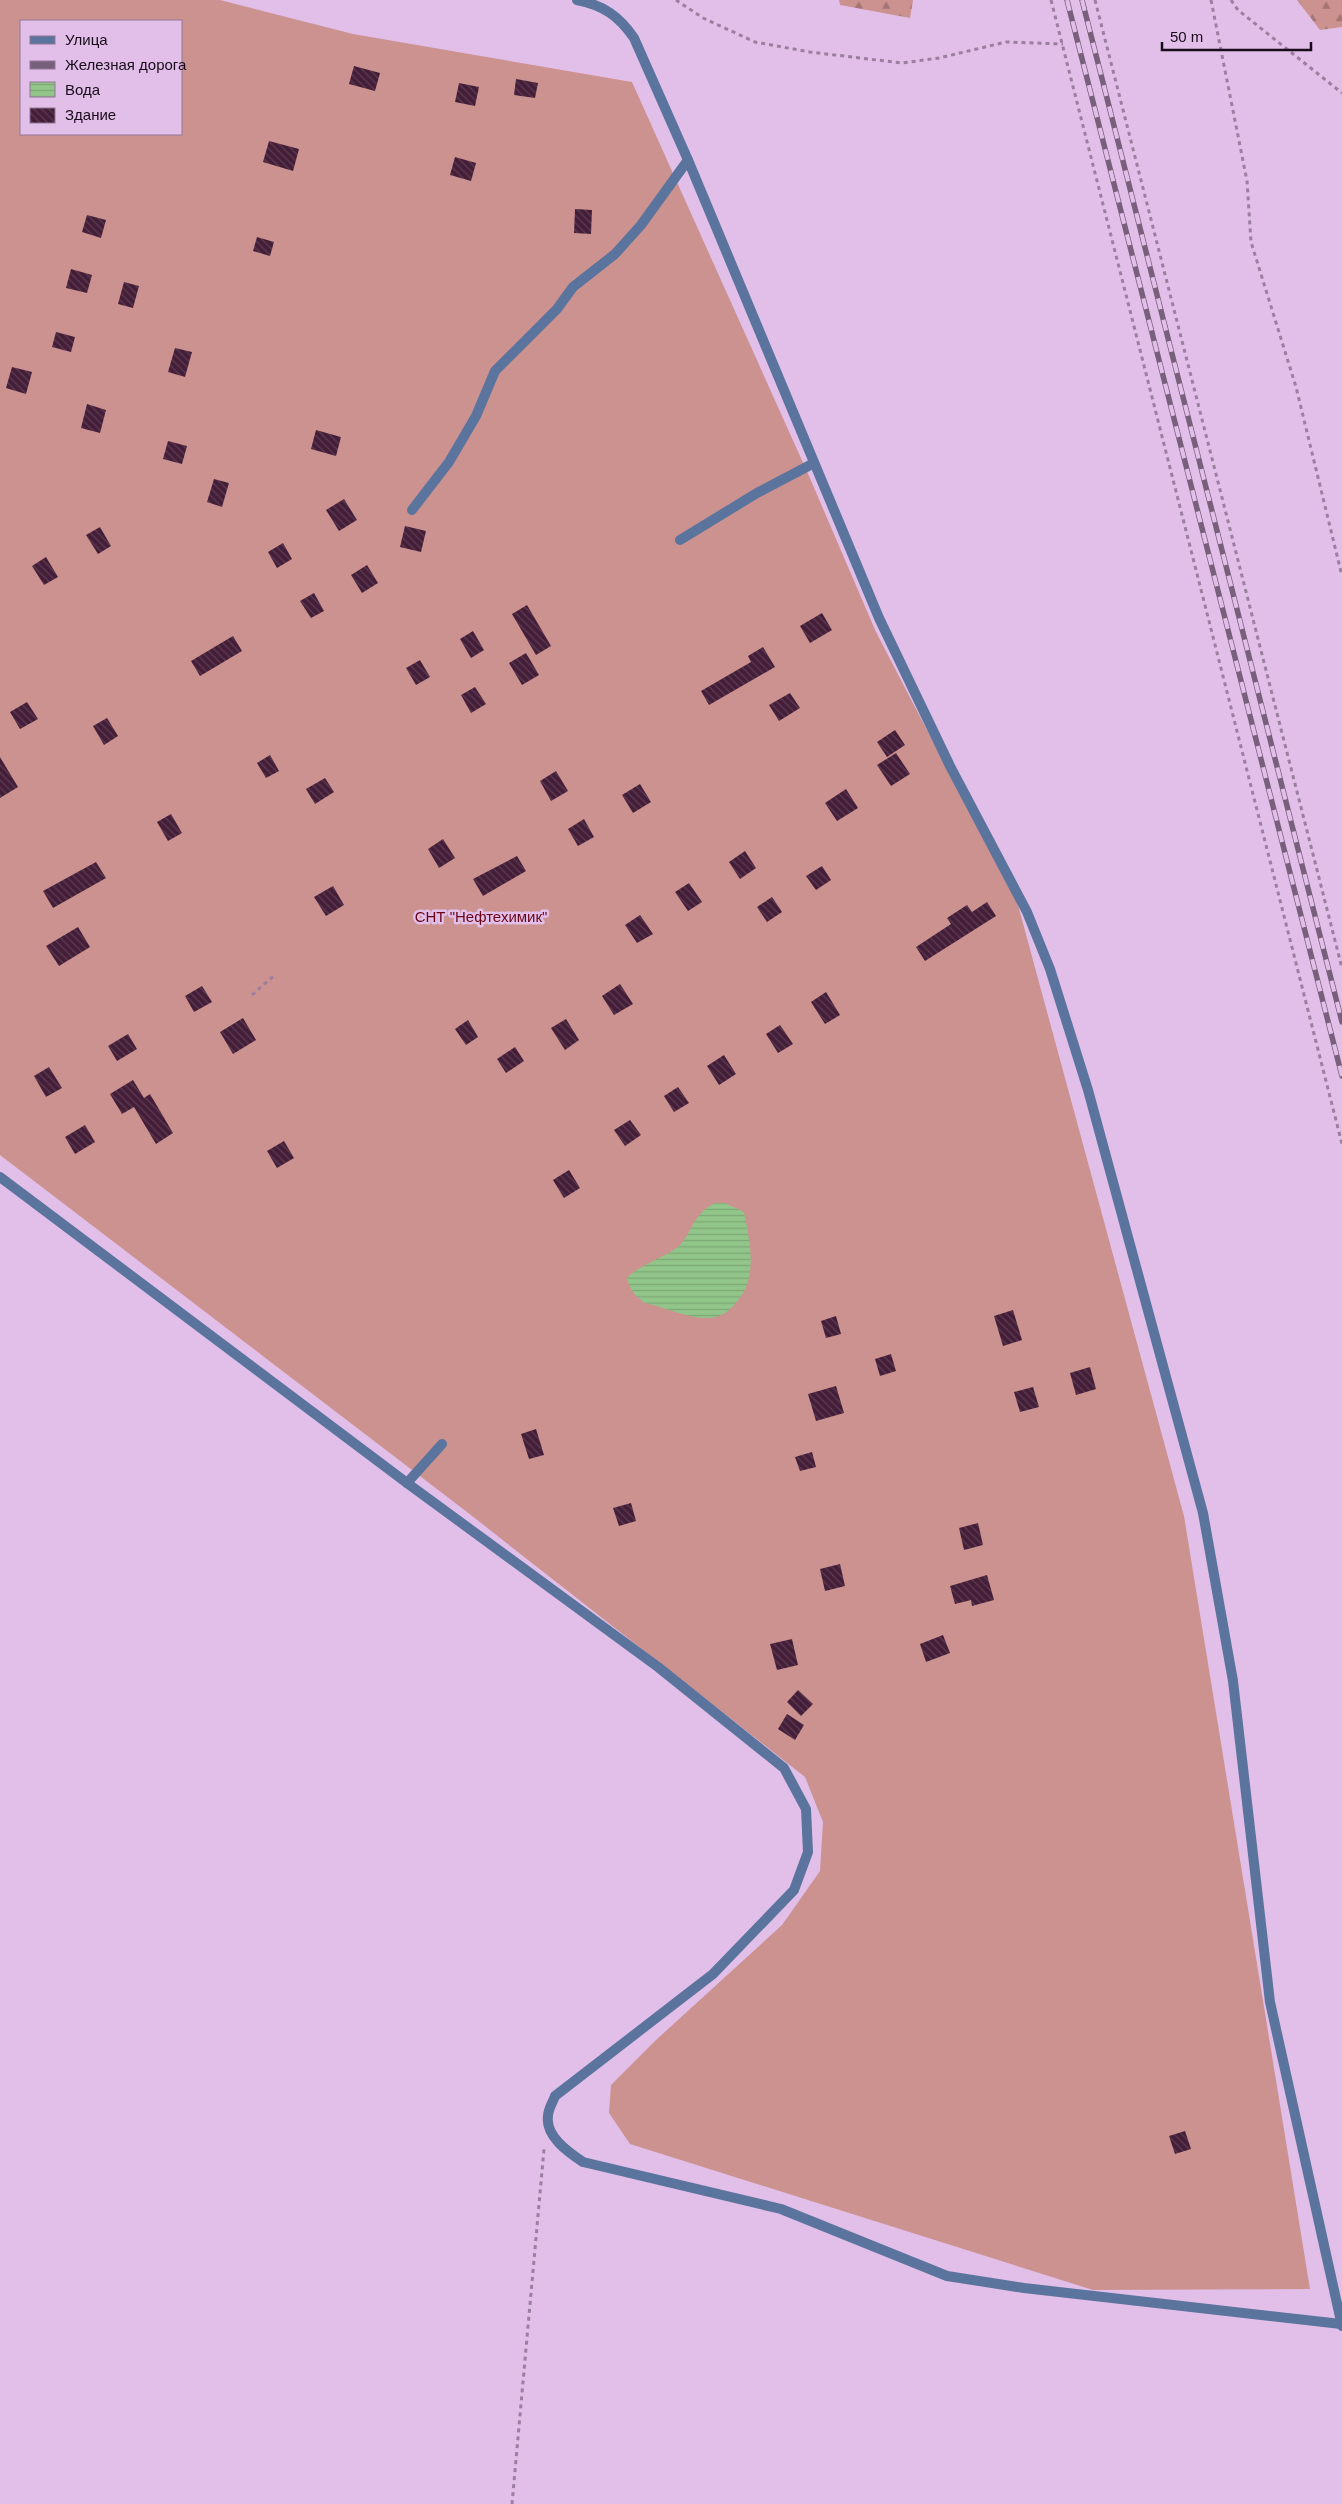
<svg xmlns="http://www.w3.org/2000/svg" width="1342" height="2504" font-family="Helvetica,sans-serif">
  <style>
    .forest { fill: url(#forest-firs) }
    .garden { fill: #cc9290; fill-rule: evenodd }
    .water { fill: url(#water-rules) }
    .building { fill: url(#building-back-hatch) }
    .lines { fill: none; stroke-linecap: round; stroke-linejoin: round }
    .path { stroke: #9a7f9f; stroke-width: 3; stroke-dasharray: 4 4; stroke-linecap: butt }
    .service { stroke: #5b749d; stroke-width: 10 }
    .minor { stroke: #5b749d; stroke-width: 10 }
    .rail-casing { stroke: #78607c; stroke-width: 5.5 }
    .rail { stroke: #e2bfe9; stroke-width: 4; stroke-dasharray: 11; stroke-linecap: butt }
    .labels { text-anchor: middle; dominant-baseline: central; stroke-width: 5; stroke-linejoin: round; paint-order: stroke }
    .park-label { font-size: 15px; fill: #690616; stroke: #e2bfe9 }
  </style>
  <defs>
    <pattern id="forest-firs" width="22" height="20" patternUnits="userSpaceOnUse" patternTransform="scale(1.25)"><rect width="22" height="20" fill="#cc9290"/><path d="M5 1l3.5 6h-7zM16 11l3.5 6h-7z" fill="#a57575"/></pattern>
    <pattern id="water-rules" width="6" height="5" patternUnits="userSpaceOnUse" patternTransform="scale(1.25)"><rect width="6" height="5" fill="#92c589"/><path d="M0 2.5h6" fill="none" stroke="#7da876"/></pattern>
    <pattern id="building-back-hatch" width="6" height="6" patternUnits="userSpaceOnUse" patternTransform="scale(1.25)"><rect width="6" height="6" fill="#441e38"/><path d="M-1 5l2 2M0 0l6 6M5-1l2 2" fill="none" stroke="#5c3c52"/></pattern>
  </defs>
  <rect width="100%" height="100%" fill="#e2bfe9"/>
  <g class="forest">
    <path d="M839,0H913L910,18L840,5Z"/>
    <path d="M1297,0H1342V27L1320,30Z"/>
  </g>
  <path class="garden" d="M0,0H220L353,34L632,82L809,476L876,632L1018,905L1184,1516L1310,2289L1093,2290L630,2144L609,2113L611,2085L656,2040L782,1925L820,1871L823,1822L805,1777L467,1512L0,1155ZM21,21H181V134H21Z"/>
  <path class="water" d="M715,1203H725L744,1212C750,1243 759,1278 735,1304C727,1313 718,1319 705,1318C688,1318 663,1307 645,1303C635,1296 630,1290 627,1278C641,1263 668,1257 680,1245C694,1229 693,1214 715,1203Z"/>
  <g class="building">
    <path d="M354,66L380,73L375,91L349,84Z"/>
    <path d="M516,79L538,83L535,98L514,95Z"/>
    <path d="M459,83L479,87L475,106L455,102Z"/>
    <path d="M269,141L299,149L293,171L263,162Z"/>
    <path d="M455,157L476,163L471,181L450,175Z"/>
    <path d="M575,209L592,210L591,234L574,233Z"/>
    <path d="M87,215L106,220L101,238L82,232Z"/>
    <path d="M257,237L274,242L270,256L253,251Z"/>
    <path d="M71,269L92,275L87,293L66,288Z"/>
    <path d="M124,282L139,286L133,308L118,304Z"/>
    <path d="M56,332L75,337L71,352L52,347Z"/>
    <path d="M175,348L192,352L185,377L168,372Z"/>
    <path d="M12,367L32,372L26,394L6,388Z"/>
    <path d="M87,404L106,410L100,433L81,428Z"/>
    <path d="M316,430L341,437L336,456L311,449Z"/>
    <path d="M168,441L187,446L182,464L163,459Z"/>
    <path d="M214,479L229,483L222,507L207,502Z"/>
    <path d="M344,499L357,520L339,531L326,510Z"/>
    <path d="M405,526L426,531L421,552L400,547Z"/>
    <path d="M100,527L111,546L98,554L86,535Z"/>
    <path d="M283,543L292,559L277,568L268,552Z"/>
    <path d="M46,557L58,577L44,585L32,566Z"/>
    <path d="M367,565L378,583L362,593L351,575Z"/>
    <path d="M314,593L324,611L311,618L300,601Z"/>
    <path d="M527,605L551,646L536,655L512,614Z"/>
    <path d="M822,613L832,630L810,643L800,626Z"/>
    <path d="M473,631L484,650L471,658L460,639Z"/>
    <path d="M233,636L242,651L200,676L191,661Z"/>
    <path d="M763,647L775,667L709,705L701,691L751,662L748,656Z"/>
    <path d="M526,653L539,675L522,685L509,663Z"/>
    <path d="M420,660L430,677L416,685L406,668Z"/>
    <path d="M475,687L486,704L471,713L461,695Z"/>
    <path d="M790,693L800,708L779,721L769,705Z"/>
    <path d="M27,702L38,719L20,729L10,712Z"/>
    <path d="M107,718L118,736L104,745L93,726Z"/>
    <path d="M895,730L905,745L887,757L877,742Z"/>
    <path d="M896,753L910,774L891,786L877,765Z"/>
    <path d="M270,755L279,771L266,778L257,763Z"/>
    <path d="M0,757L18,787L0,798Z"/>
    <path d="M556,771L568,791L551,801L540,781Z"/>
    <path d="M325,778L334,792L315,804L306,789Z"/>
    <path d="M640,784L651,802L633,813L622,795Z"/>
    <path d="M846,789L858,808L837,821L825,803Z"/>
    <path d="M171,814L182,833L168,841L157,822Z"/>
    <path d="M584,819L594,837L578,846L568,829Z"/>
    <path d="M443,839L455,858L439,868L428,849Z"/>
    <path d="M745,851L756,868L740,879L729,862Z"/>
    <path d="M517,856L526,871L483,896L473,879Z"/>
    <path d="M96,862L106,878L53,908L43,891Z"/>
    <path d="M822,866L831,880L816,890L806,876Z"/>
    <path d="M689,883L702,902L688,911L675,892Z"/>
    <path d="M333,886L344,905L326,916L314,897Z"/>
    <path d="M772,897L782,912L767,922L757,907Z"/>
    <path d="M987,902L996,916L925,961L916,947L951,924L947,918L967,905L972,912Z"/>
    <path d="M640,915L653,934L637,943L625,925Z"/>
    <path d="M78,927L90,947L59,966L46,946Z"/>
    <path d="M620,984L633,1004L614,1015L602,996Z"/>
    <path d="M202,986L212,1002L194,1012L185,996Z"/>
    <path d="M826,992L840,1015L825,1024L811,1002Z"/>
    <path d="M243,1018L256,1040L233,1054L220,1032Z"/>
    <path d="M566,1019L579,1040L565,1050L551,1028Z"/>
    <path d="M468,1020L478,1037L466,1045L455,1029Z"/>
    <path d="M780,1025L793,1044L778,1053L766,1034Z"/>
    <path d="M128,1034L137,1049L117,1061L108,1046Z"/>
    <path d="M515,1047L524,1061L506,1073L497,1059Z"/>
    <path d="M724,1055L736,1074L719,1085L707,1066Z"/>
    <path d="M49,1067L62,1088L46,1097L34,1076Z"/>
    <path d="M133,1080L144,1098L150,1094L173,1133L156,1144L134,1107L122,1114L110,1094Z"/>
    <path d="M678,1087L689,1103L674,1112L664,1096Z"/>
    <path d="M630,1120L641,1135L625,1146L614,1130Z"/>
    <path d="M85,1125L95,1142L75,1154L65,1137Z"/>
    <path d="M284,1141L294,1158L277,1168L267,1151Z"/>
    <path d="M569,1170L580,1188L564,1198L553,1180Z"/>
    <path d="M1013,1310L1022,1340L1003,1346L994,1316Z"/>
    <path d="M836,1316L841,1334L826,1338L821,1321Z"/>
    <path d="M891,1354L896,1371L880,1376L875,1359Z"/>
    <path d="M1090,1367L1096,1389L1076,1395L1070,1373Z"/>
    <path d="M836,1386L844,1413L816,1421L808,1394Z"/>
    <path d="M1033,1387L1039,1407L1020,1412L1014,1392Z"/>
    <path d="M536,1429L544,1455L529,1459L521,1434Z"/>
    <path d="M812,1452L816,1467L800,1471L795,1457Z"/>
    <path d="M631,1503L636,1521L619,1526L613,1508Z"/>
    <path d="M978,1523L983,1545L964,1550L959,1528Z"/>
    <path d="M840,1564L845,1586L825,1591L820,1569Z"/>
    <path d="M987,1575L994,1600L972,1606L971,1600L955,1604L950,1586Z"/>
    <path d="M943,1635L950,1653L926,1662L920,1644Z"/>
    <path d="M792,1639L798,1665L777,1670L770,1644Z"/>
    <path d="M798,1690L813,1704L801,1716L787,1702Z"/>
    <path d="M787,1714L804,1725L795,1740L778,1729Z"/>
    <path d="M1185,2131L1191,2149L1175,2154L1169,2136Z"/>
  </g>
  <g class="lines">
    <g class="path">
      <path d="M676,0L703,18L755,42L810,52L902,63L939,58L1006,42L1063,44"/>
      <path d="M1051,0L1342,1144"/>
      <path d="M1095,0L1342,968"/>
      <path d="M1211,0L1247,181L1251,242L1296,387L1342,576"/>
      <path d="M1231,0L1238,10L1342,93"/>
      <path d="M252,995L276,974"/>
      <path d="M512,2504L544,2149"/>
    </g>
    <g class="service">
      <path d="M412,510L449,462L476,416L495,371L557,309L573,287L615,254L641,225L688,160"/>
      <path d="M680,540L757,493L814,463"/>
      <path d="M407,1483L442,1444"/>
    </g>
    <g class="minor">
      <path d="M577,0C603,5 619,16 634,38L688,160L879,618L950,766L1027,912L1050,969L1088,1090L1203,1513L1233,1681L1270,2002L1342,2326"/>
      <path d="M0,1177L407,1483L658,1667L784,1768L806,1809L808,1852L794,1890L713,1974L555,2096C553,2102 548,2109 548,2116C545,2136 568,2152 583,2162L781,2209L947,2276L1024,2288L1341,2324"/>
    </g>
    <defs>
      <g id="rail">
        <path d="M1067,0L1342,1076"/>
        <path d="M1082,0L1342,1022"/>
      </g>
    </defs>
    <use href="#rail" class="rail-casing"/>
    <use href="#rail" class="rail"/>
  </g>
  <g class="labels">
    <g class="park-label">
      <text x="481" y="916">СНТ "Нефтехимик"</text>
    </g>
  </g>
  <rect x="20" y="20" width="162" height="115" fill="#e2bfe9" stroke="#917796"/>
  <rect x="30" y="36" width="25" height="8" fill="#5b749d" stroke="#917796"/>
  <text x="65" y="45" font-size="15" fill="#180b1a">Улица</text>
  <rect x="30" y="61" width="25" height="8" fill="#78607c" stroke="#917796"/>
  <text x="65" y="70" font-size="15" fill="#180b1a">Железная дорога</text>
  <rect x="30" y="82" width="25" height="15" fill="url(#water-rules)" stroke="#917796"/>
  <text x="65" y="95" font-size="15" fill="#180b1a">Вода</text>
  <rect x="30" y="108" width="25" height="15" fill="url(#building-back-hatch)" stroke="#917796"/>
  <text x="65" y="120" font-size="15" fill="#180b1a">Здание</text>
  <path d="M1162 42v8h149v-8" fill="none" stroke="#180b1a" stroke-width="2.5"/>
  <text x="1170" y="42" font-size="15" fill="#180b1a" stroke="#e2bfe9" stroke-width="4" paint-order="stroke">50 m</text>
</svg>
